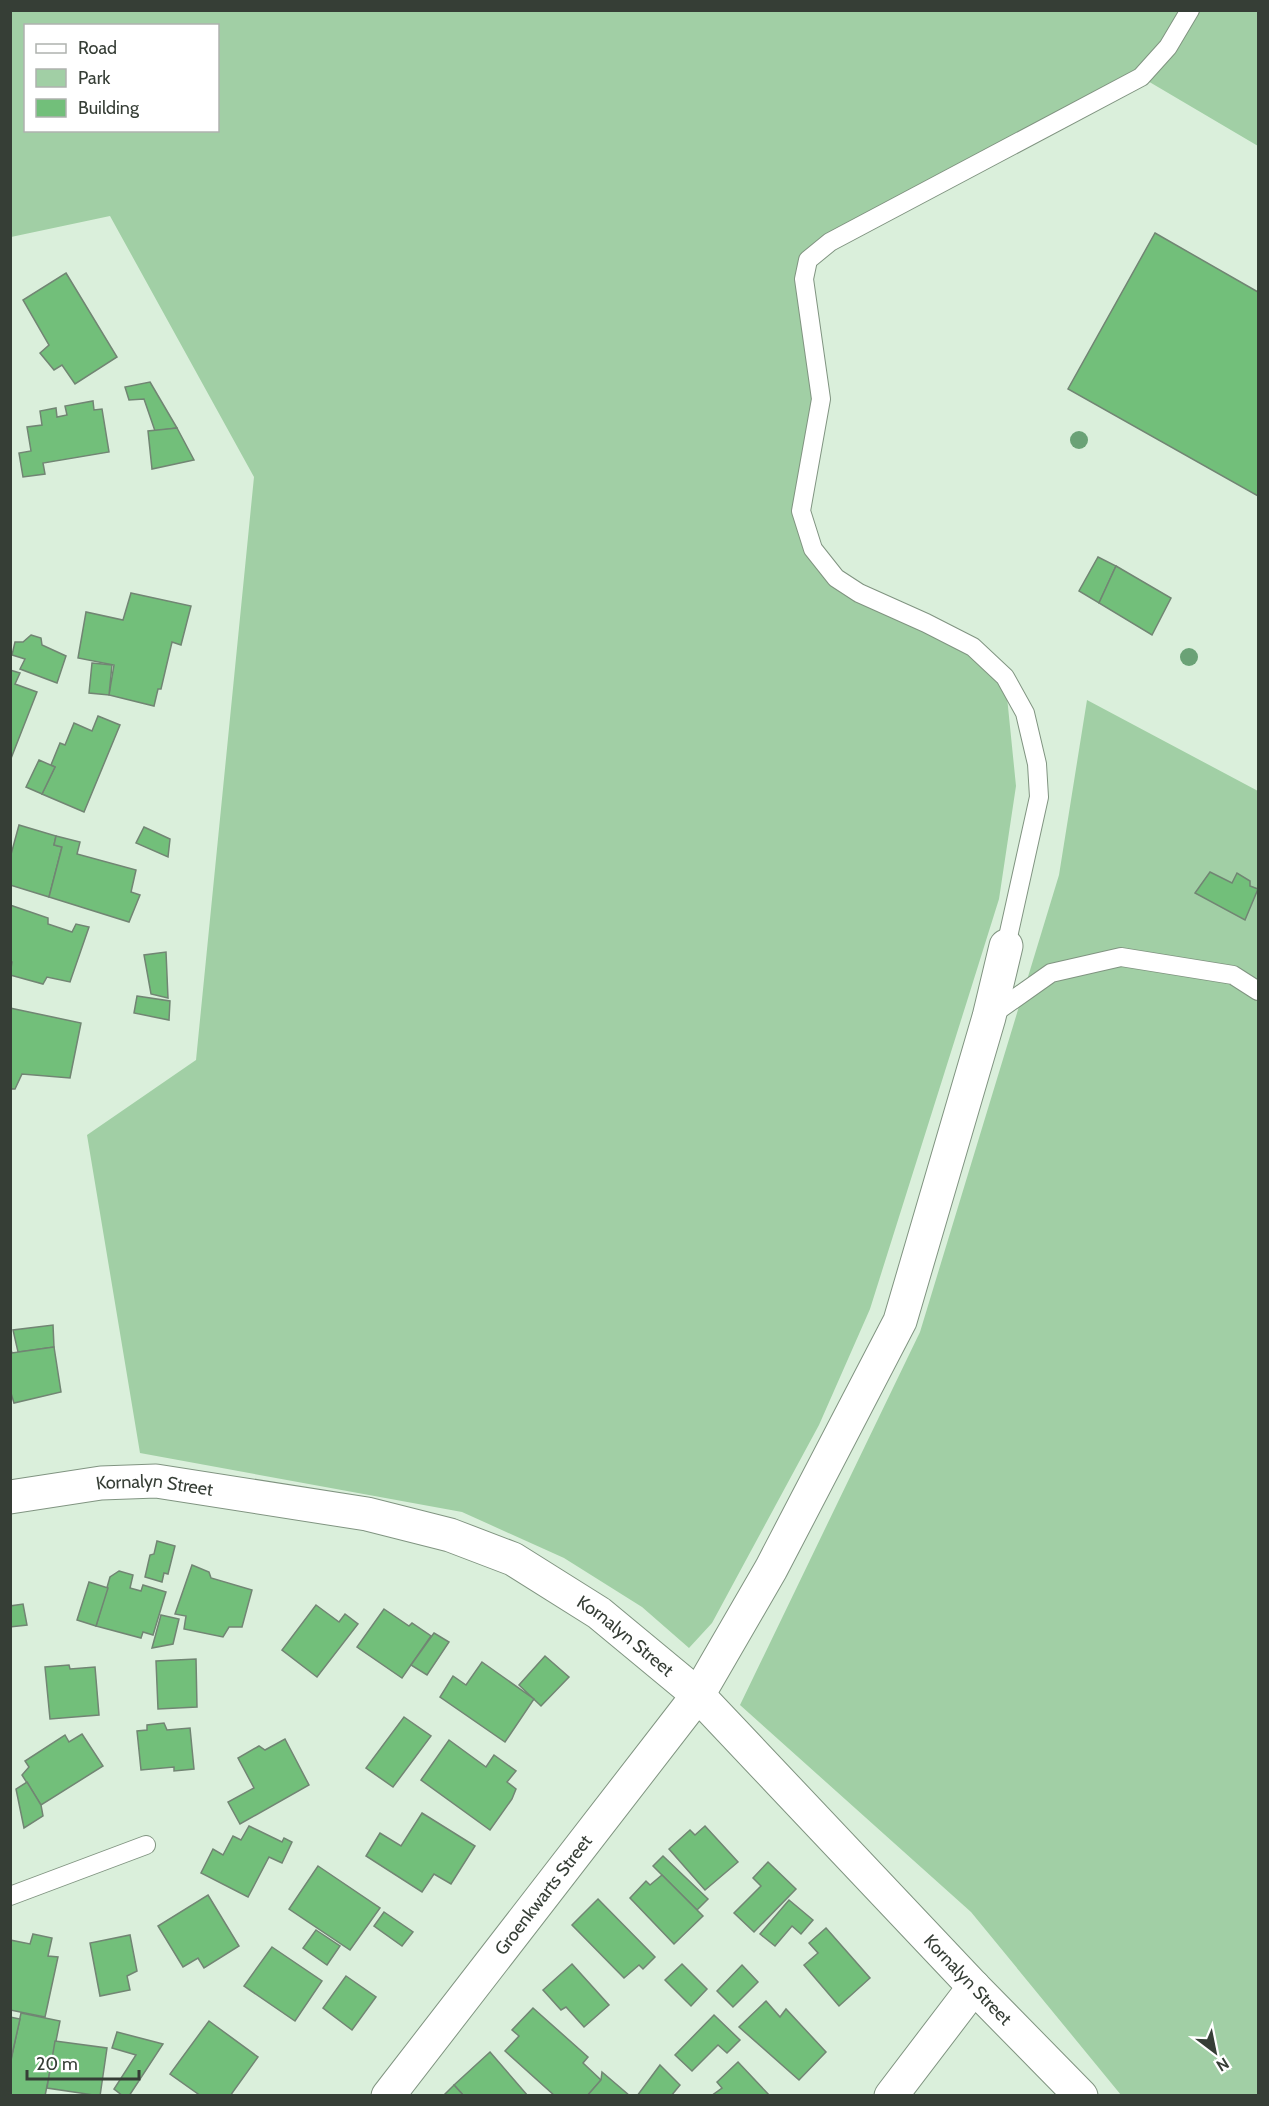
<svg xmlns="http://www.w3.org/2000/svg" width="1269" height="2106" font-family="Cabin,sans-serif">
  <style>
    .green { fill: #a1cfa5; fill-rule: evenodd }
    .building { fill: #72bf7a; stroke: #718573; stroke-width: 1.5 }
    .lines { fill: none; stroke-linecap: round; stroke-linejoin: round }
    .lane-casing { stroke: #809481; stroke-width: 20 }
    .street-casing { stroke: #809481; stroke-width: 35 }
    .lane { stroke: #fff; stroke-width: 18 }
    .street { stroke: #fff; stroke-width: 33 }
    .tree { fill: #6aa276 }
    .labels { text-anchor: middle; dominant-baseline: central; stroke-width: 4.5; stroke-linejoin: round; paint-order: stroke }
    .street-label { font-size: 18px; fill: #363e36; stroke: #fff }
  </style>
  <rect width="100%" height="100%" fill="#daefdb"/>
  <g class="green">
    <path d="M10,11H1258V146L1141,77L808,260L817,369L801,511L836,578L926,623L1005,677L1016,786L999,899L968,998L870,1309L819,1425L712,1623L689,1648L642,1607L564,1558L462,1512L140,1453L87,1135L196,1060L254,477L110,216L11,237ZM26,26H218V130H26Z"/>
    <path d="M1087,700L1258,791V2095H1121L971,1912L740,1705L920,1332L1059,875Z"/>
  </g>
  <g class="building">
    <path d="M1155,233L1258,292V496L1068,389Z"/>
    <path d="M66,273L117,357L75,384L62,365L54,370L40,353L49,345L23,300Z"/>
    <path d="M150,382L177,428L155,431L144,399L129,400L125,387Z"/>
    <path d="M93,401L94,410L102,409L109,452L43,463L45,474L23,477L19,453L31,451L27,427L42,425L40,411L56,408L57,417L67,415L65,406Z"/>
    <path d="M177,428L194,460L152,469L148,431Z"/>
    <path d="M1098,557L1116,566L1099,603L1079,591Z"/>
    <path d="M1116,566L1171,598L1152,635L1099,603Z"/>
    <path d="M131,593L191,606L181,645L172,642L161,689H158L154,706L109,695L114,665L78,658L86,612L123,620Z"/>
    <path d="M31,635L41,638L42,645L66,656L57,683L20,669L25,659L12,655L15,642H23Z"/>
    <path d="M92,663L112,665L109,695L89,693Z"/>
    <path d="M10,670L20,673L15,684L37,692L10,761Z"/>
    <path d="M98,716L120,725L84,812L42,794L55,767L51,765L60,743L65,745L74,723L92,731Z"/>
    <path d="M39,760L55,767L42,794L26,787Z"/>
    <path d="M19,825L56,836L54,845L62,847L49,897L10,885V858Z"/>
    <path d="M144,827L170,839L168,857L136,843Z"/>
    <path d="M56,836L80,842L77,854L136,870L131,892L140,895L129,922L49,897L62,847L54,845Z"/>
    <path d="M1210,872L1232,883L1237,873L1250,881V886L1258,889L1245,920L1195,893Z"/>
    <path d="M10,905L48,918V924L72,932L76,924L89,927L70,982L47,977L43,984L10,975L12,962L10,961Z"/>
    <path d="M166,952L168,998L151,994L144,955Z"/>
    <path d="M137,996L170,1001L169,1020L134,1013Z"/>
    <path d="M10,1008L81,1023L70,1078L22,1074L15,1089H10Z"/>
    <path d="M53,1325L54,1347L18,1352L13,1330Z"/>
    <path d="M10,1347L12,1353L54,1347L61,1392L14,1403L10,1390Z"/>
    <path d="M157,1541L175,1546L168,1574L164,1573L162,1582L145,1577L150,1555L154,1554Z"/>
    <path d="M192,1565L209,1572L211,1578L252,1590L242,1627H229L223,1637L184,1629L186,1616L175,1614Z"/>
    <path d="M119,1571L133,1575L130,1588L141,1591L143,1585L166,1592L153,1635L143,1632L141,1638L96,1626L110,1577Z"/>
    <path d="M89,1582L108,1588L96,1626L77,1620Z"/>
    <path d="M23,1604L27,1625L10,1627V1606Z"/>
    <path d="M316,1605L339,1622L345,1614L358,1624L317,1677L282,1650Z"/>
    <path d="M384,1609L409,1626L412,1623L431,1636L402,1678L357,1647Z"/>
    <path d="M161,1615L179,1619L173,1644L152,1648Z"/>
    <path d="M434,1633L449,1642L427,1675L411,1665Z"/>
    <path d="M545,1656L569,1677L541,1706L519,1685Z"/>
    <path d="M196,1659L197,1707L158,1709L156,1661Z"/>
    <path d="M482,1662L534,1699L505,1742L440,1697L453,1676L466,1685Z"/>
    <path d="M69,1665L70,1669L95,1667L99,1715L50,1719L45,1667Z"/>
    <path d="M404,1717L431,1736L393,1787L366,1768Z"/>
    <path d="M164,1723L167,1730L190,1728L194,1769L174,1771V1767L141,1770L137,1731L147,1730V1725Z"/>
    <path d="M82,1734L103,1766L41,1805L22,1775L29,1767L25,1761L65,1735L69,1742Z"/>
    <path d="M285,1739L309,1785L240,1824L228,1802L254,1788L238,1758L259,1746L265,1750Z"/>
    <path d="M449,1740L486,1767L494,1755L516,1771L507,1782L516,1789L512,1799L490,1830L421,1780Z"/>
    <path d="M27,1782L41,1805L43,1816L24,1828L16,1789Z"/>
    <path d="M422,1813L475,1846L451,1884L434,1874L422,1892L366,1856L380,1833L401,1846Z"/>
    <path d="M249,1826L282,1842L284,1838L292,1842L282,1863L269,1857L248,1897L201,1873L213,1849L223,1855L233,1836L241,1840Z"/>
    <path d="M705,1826L738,1862L705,1890L669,1849L690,1830L695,1835Z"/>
    <path d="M663,1856L708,1899L697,1910L653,1866Z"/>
    <path d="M768,1862L796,1889L754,1932L734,1913L761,1886L753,1878Z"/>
    <path d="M318,1866L380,1908L350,1950L289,1909Z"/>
    <path d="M662,1875L703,1916L674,1944L630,1898L646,1881L650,1885Z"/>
    <path d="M208,1895L239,1946L204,1968L198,1958L183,1967L158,1926Z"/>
    <path d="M598,1899L655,1957L643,1969L639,1965L624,1978L572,1925Z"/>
    <path d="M789,1900L813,1920L801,1934L792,1926L775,1946L760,1934Z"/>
    <path d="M384,1912L413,1932L402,1946L374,1926Z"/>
    <path d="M826,1928L870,1978L839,2006L804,1965L818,1953L809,1943Z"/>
    <path d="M316,1930L340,1946L327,1965L303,1948Z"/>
    <path d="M33,1934L52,1938L48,1956L58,1957L45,2017L10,2010V1940L30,1944Z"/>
    <path d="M130,1935L137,1971L127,1976L130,1990L100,1996L90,1943Z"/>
    <path d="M272,1947L322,1981L295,2021L244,1986Z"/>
    <path d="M572,1964L609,2005L584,2027L566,2007L561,2010L543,1990Z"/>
    <path d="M682,1964L707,1989L691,2006L665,1980Z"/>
    <path d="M742,1965L758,1982L733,2007L717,1991Z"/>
    <path d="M346,1976L376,1997L352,2030L323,2008Z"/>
    <path d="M766,2001L780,2017L786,2009L826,2052L799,2080L739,2027Z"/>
    <path d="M533,2008L588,2057L583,2063L601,2080L587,2096H555L505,2051L519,2036L512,2030Z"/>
    <path d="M21,2013L60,2021L45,2096H10V2065Z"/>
    <path d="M714,2015L740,2040L727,2053L718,2045L692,2071L675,2055Z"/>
    <path d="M10,2017L20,2019L11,2059H10Z"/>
    <path d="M209,2021L258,2057L230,2096H201L170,2074Z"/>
    <path d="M117,2032L163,2044L129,2096H123L114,2089L136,2055L112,2048Z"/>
    <path d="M55,2041L107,2048L100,2096L47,2088Z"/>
    <path d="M490,2052L528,2096H464L454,2085Z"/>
    <path d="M738,2062L770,2096H711L722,2088L717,2082Z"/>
    <path d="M660,2065L680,2085L671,2096H637Z"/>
    <path d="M602,2072L630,2096H587L601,2080Z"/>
    <path d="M454,2085L464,2096H443Z"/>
  </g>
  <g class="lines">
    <defs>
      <g id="lane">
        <path d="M1006,946L1039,797L1037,764L1025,713L1005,677L973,647L926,623L859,593L836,578L813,549L801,511L821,399L804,279L808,260L830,242L1141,77L1168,47L1190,10"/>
        <path d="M990,1016L1051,973L1121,957L1233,975L1258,991"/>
        <path d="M10,1896L146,1845"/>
      </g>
      <g id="street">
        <path id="s1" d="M10,1497L101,1483L156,1481L367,1514L450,1535L513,1559L599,1613L698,1695L974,1987L1081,2096"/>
        <path id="s2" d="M388,2096L698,1695L771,1569L900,1321L989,1017L1006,946"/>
        <path d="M891,2096L974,1987"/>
      </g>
    </defs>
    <use href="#lane" class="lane-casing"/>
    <use href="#street" class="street-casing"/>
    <use href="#lane" class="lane"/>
    <use href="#street" class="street"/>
  </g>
  <g class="tree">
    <circle cx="1079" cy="440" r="9"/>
    <circle cx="1189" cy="657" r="9"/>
  </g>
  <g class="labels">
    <g class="street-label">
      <text stroke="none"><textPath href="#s1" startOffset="146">Kornalyn Street</textPath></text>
      <text stroke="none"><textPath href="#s1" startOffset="650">Kornalyn Street</textPath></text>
      <text stroke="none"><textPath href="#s2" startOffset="254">Groenkwarts Street</textPath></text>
      <text stroke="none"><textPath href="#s1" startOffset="1136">Kornalyn Street</textPath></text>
    </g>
  </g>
  <rect width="1269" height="2106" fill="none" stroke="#363e36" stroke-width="24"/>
  <rect x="24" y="24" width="195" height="108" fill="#ffffff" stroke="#afb2af" stroke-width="1.5"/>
  <rect x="36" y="44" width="30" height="9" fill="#ffffff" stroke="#afb2af" stroke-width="1.5"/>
  <text x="78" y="54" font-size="18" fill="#363e36">Road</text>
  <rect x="36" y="69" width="30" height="18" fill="#a1cfa5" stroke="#afb2af" stroke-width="1.5"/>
  <text x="78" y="84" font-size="18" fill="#363e36">Park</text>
  <rect x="36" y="99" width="30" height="18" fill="#72bf7a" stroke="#afb2af" stroke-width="1.5"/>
  <text x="78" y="114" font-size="18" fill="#363e36">Building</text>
  <g transform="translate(1215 2052) rotate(148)" stroke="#ffffff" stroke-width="4.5" paint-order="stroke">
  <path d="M0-4.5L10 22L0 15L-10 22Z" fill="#363e36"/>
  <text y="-9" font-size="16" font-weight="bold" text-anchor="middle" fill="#363e36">N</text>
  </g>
  <path d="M27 2070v9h112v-9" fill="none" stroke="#363e36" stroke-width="3"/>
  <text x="36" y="2070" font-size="18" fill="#363e36" stroke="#ffffff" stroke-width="4.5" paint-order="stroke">20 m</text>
</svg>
